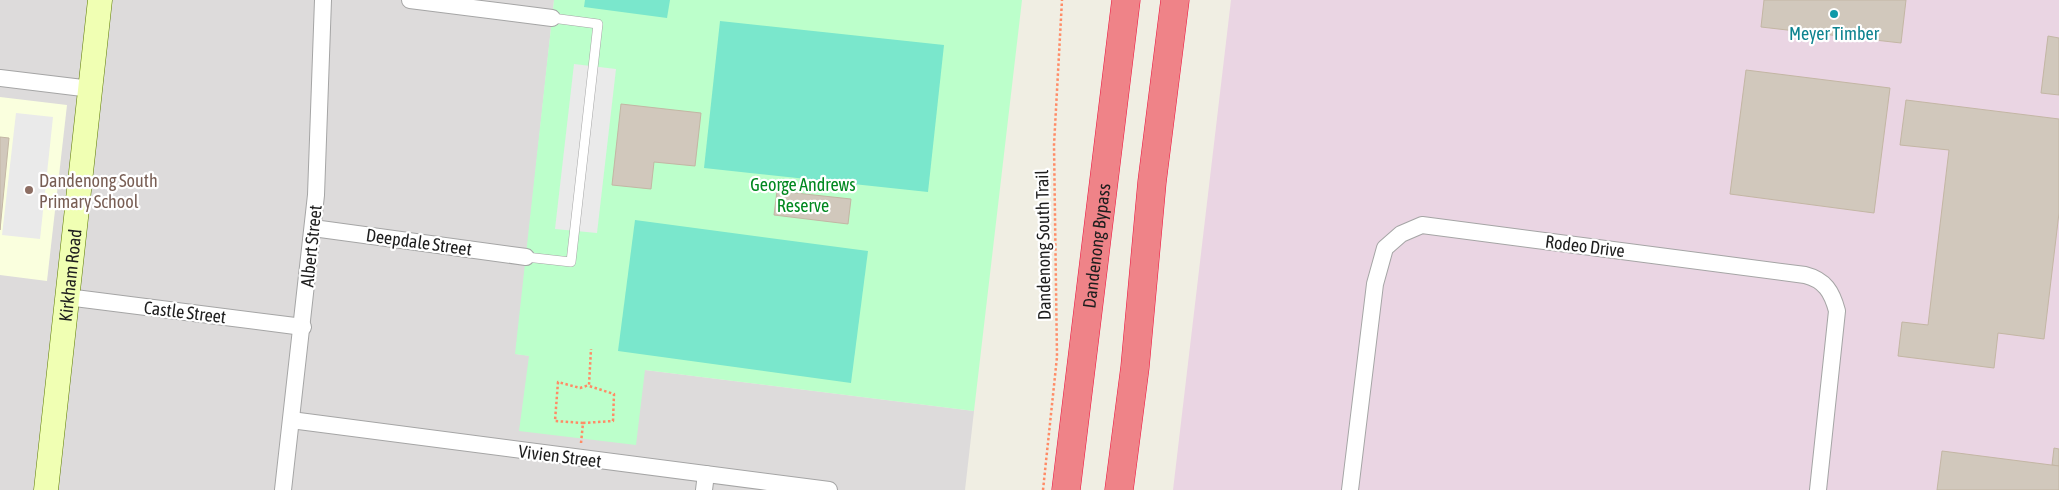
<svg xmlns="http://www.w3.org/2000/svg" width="2059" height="490" font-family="'Asap Condensed',sans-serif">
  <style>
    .residential { fill: #dddbdb }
    .industrial { fill: #ead5e3 }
    .education { fill: #faffde }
    .park { fill: #bcffcb }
    .pitch { fill: #7ae7cc }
    .parking { fill: #eaeaea }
    .building { fill: #d1c8bc; stroke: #c3b6a4 }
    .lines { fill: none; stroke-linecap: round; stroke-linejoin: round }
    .lane-casing { stroke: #a5a5a5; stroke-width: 10 }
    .street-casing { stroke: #a5a5a5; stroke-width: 18 }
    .secondary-casing { stroke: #5c7b00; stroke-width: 25 }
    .highway-casing { stroke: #ec133e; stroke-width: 29 }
    .path { stroke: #ff8b66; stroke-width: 2.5; stroke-dasharray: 2.5 2.5; stroke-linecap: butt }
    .lane { stroke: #fff; stroke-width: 9 }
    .street { stroke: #fff; stroke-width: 16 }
    .secondary { stroke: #f0ffb3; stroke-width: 24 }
    .highway { stroke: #ef8388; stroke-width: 28 }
    .culture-dot { fill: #0f9aa8; stroke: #fff; stroke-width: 2 }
    .education-dot { fill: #8d6e63; stroke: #fff; stroke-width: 2 }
    .labels { text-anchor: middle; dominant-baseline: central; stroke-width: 4.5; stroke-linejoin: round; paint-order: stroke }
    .culture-label { font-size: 18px; fill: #0d838f; stroke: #fff }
    .education-label { font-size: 18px; fill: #785e54; stroke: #fff; text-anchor: start }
    .park-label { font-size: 18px; fill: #01881f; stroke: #fff }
    .street-label { font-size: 18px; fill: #1e1e1e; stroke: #fff }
  </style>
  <rect width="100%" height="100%" fill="#f0eee3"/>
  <path class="residential" d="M0,0H554L516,354L974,411L965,490H0Z"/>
  <path class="industrial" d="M1231,0H2059V490H1173Z"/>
  <path class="education" d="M0,97L67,105L47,281L0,275Z"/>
  <path class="park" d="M554,0H1022L974,411L645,370L636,445L519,431L529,356L515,354Z"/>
  <g class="pitch">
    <path d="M585,0H670L667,18L584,7Z"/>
    <path d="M720,21L944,45L928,192L704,168Z"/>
    <path d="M635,220L868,251L851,383L618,351Z"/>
  </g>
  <g class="parking">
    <path d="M574,64L616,69L597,233L555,229Z"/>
    <path d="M16,113L53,117L40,239L2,235Z"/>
  </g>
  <g class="building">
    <path d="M1764,0H1906L1901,43L1761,27Z"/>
    <path d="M2048,36L2059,38V95L2041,93Z"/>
    <path d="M1746,70L1890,88L1874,213L1730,194Z"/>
    <path d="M1906,100L2059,119V213L2044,339L1998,333L1994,368L1898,356L1902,322L1928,325L1949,150L1900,145Z"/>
    <path d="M621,104L701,113L695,166L654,162L651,189L612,185Z"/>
    <path d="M0,137L9,138L0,230Z"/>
    <path d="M777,191L851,199L848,224L774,215Z"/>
    <path d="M2054,448L2059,449V466L2052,465Z"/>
    <path d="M1942,451L2059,466V490H1937Z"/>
  </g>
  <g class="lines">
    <defs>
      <path id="lane" d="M526,257L571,262L598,24L552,18"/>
      <g id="street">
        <path d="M410,0L552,18"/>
        <path d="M0,78L91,89"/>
        <path d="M313,228L526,257"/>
        <path d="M67,297L303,327"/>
        <path d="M291,420L829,490"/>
        <path d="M283,490L316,195L323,0"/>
        <path d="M704,490L706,474"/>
        <path d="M1350,490L1375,284L1385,248L1401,234L1422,225L1805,275C1825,280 1832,292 1837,311L1818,490"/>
      </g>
      <g id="secondary">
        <path id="s1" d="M46,490L100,0"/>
      </g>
      <g id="highway">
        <path id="s2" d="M1066,490L1126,0"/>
        <path d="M1119,490L1135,367L1152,182L1175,0"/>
      </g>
    </defs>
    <use href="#lane" class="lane-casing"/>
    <use href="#street" class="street-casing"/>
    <use href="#secondary" class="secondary-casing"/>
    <use href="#highway" class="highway-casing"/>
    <g class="path">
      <path d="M583,423L613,421L614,394L589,386"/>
      <path d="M581,443L583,423L555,421L558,382L580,388L589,385L591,349"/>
      <path d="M1043,490L1057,357L1054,145L1062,0"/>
    </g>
    <use href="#lane" class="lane"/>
    <use href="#street" class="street"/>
    <use href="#secondary" class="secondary"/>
    <use href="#highway" class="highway"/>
  </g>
  <circle class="culture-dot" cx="1834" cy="14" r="5"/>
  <circle class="education-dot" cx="29" cy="190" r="5"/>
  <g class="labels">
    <g class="culture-label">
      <text x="1834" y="33">Meyer Timber</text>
    </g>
    <g class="education-label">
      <text x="39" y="180">Dandenong South<tspan x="39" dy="21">Primary School</tspan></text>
    </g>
    <g class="park-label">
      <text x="803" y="184">George Andrews<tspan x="803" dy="21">Reserve</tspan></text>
    </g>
    <g class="street-label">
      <text transform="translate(419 242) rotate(8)">Deepdale Street</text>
      <text transform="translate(1043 245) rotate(-91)">Dandenong South Trail</text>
      <text stroke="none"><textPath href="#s2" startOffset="246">Dandenong Bypass</textPath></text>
      <text transform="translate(311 246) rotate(-84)">Albert Street</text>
      <text transform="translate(1585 246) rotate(7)">Rodeo Drive</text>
      <text stroke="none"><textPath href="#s1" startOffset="216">Kirkham Road</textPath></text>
      <text transform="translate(185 312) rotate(7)">Castle Street</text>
      <text transform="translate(560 456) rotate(7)">Vivien Street</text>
    </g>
  </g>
</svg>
